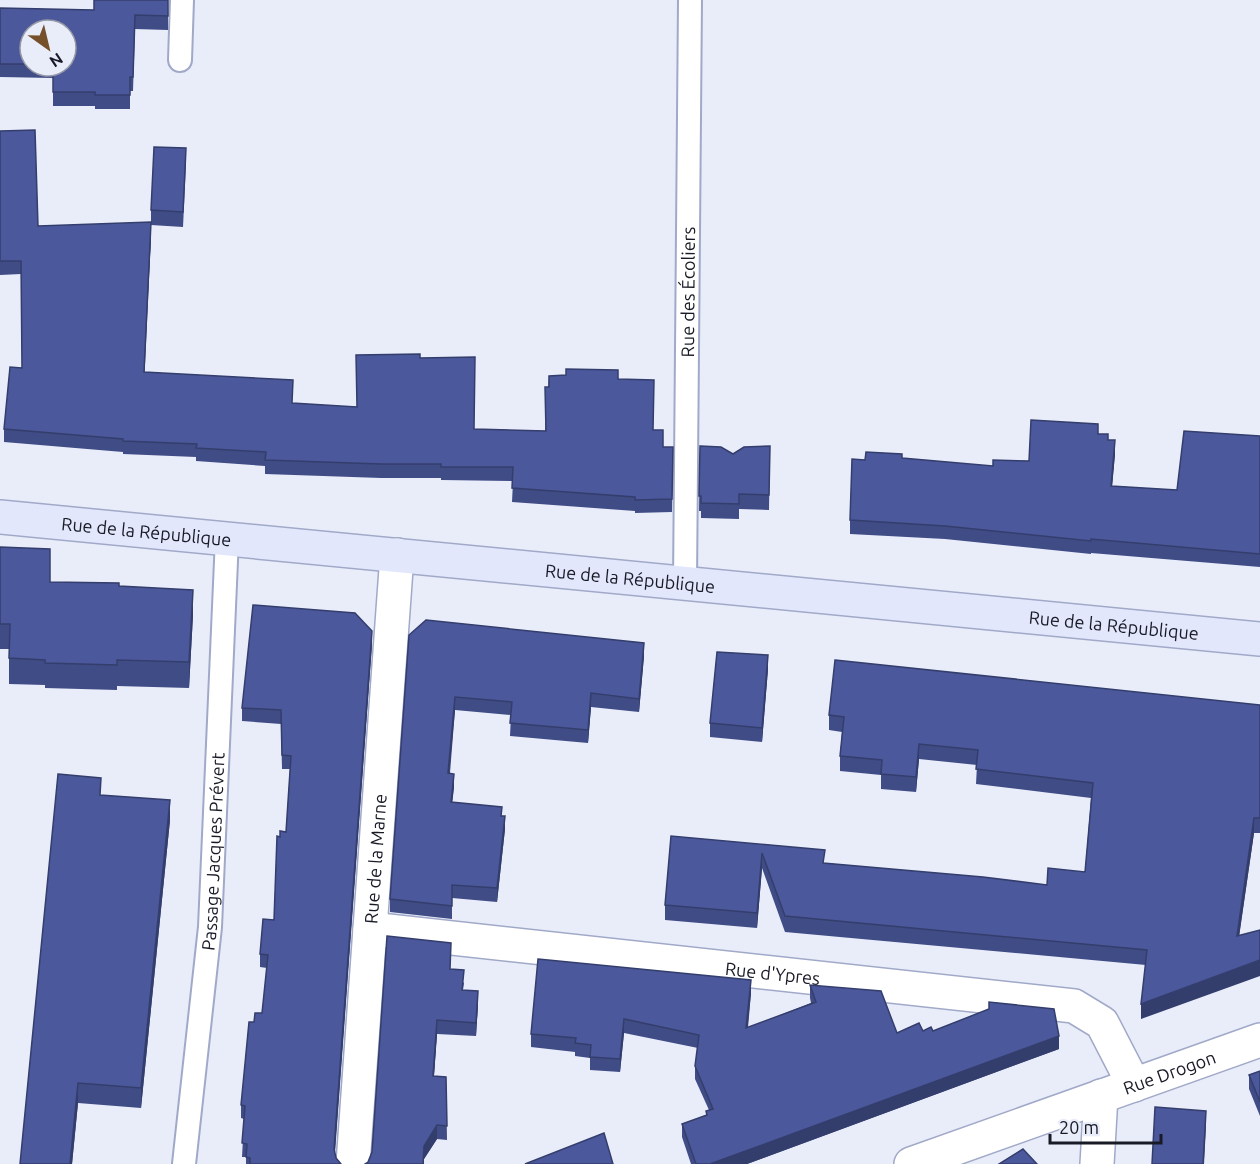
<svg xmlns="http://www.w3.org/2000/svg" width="1260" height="1164" font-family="Ubuntu,sans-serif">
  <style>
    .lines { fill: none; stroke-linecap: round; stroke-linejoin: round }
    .lane-casing { stroke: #a1a9c8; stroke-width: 26 }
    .street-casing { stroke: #a1a9c8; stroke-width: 36 }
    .secondary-casing { stroke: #a1a9c8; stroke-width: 36 }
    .lane { stroke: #fff; stroke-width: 22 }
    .street { stroke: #fff; stroke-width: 33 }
    .secondary { stroke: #e2e7fc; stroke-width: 33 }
    .wall { fill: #404c86; fill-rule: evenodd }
    .shaded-wall { fill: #343e6d }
    .building { fill: #4b589c; stroke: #343e6d; stroke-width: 1.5 }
    .labels { text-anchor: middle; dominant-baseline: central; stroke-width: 6; stroke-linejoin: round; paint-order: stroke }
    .street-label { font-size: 18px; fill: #181b26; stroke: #e9edfa }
  </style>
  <rect width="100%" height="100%" fill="#e9edfa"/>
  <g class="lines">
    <defs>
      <g id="lane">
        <path d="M180,60L182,0"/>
        <path id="s1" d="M685,583L690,0"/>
        <path id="s2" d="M184,1164L210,927L227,538"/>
      </g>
      <g id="street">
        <path id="s3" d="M370,929L1074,1006L1102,1023L1134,1085"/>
        <path id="s4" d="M353,1164L397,555"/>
        <path id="s5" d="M911,1164L1260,1040"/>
        <path d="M1097,1164L1101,1096"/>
      </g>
      <g id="secondary">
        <path id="s6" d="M0,517L1260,639"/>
      </g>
    </defs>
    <use href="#lane" class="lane-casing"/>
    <use href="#street" class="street-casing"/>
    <use href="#secondary" class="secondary-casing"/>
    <use href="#lane" class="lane"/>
    <use href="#street" class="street"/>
    <use href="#secondary" class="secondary"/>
  </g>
  <g class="wall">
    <path d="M168,0V30L135,29L133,91H130V109H95V106H53V78L0,77V8L94,10ZM30,30L66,66H30Z"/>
    <path d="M0,131L38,226L151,236L144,372L292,403L357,407L420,358L474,429L545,431L549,376L618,379L653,430L663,447H673L672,512L635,513V511L512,502L513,481L441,480V478H381L265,474V466L196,461V457L123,454V452L4,442V429L22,368L21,274L0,275Z"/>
    <path d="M186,163L183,227L151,225V210Z"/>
    <path d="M1098,434L1108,440L1115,454L1112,486L1177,490L1260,436V567L1091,553V554L945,539L850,534V520L865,460L993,466L1029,461Z"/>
    <path d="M700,446L733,454L770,446L769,510L739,509V519L701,518V511H699Z"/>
    <path d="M0,547L50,582L119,586L193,615L189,688L117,686V690L45,688V685L9,684V649H0Z"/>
    <path d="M409,635L644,656L639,712L591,707L588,743L510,736L511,715L455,710L450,773L454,787L452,802L502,816L505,829L497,902L452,898V919L390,912V899Z"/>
    <path d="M372,644L335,1153L336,1158L341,1164H246V1157H242L244,1119L241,1118V1105L254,1022L262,1013L267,968L260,967V954L274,920L280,837L286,832L290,769H282L281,724L242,721V708Z"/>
    <path d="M768,669L762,742L710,737V723Z"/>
    <path d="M1260,705V833H1254L1239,936L1141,1019L1146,965L785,932L762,868L757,928L665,920V905L671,836L825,863L1047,885L1085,872L1091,798L976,784L977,765L919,759L916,792L881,789V775L840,771V756L842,732L829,730V715Z"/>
    <path d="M101,795L170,820L141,1108L78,1103L72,1164H20Z"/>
    <path d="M450,969L464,983L463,990L478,1004L476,1036L437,1034L434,1076L446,1077L447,1140L437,1139L424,1159L368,1162Z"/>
    <path d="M810,985L897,1033L933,1031L1059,1049L747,1164H691L682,1137V1124L706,1115V1111L709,1110L695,1079V1066L698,1048L624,1033L620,1072L590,1070V1058L575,1056V1052L531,1047V1034L751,993L748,1028L811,1003L810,998Z"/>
    <path d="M1260,1071V1116L1249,1089V1075Z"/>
  </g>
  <g class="shaded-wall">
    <path d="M151,222V236L144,386V372Z"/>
    <path d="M1115,440V454L1111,499V486Z"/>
    <path d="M193,590V615L189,688V662Z"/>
    <path d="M372,631V644L334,1163V1149Z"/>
    <path d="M644,643V656L639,712V699Z"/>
    <path d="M768,655V669L762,742V728Z"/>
    <path d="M591,693V707L588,743V730Z"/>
    <path d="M455,697V710L448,786V773Z"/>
    <path d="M919,744V759L916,792V777Z"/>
    <path d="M454,774V787L451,815V802Z"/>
    <path d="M170,800V820L141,1108V1088Z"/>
    <path d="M505,816V829L497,902V888Z"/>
    <path d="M1254,818V833L1237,951V936Z"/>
    <path d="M762,853V868L757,928V913Z"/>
    <path d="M1260,960V976L1141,1019V1004Z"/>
    <path d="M751,980V993L746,1042V1028Z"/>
    <path d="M478,991V1004L476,1036V1023Z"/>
    <path d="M624,1019V1033L620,1072V1059Z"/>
    <path d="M437,1020V1034L433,1089V1076Z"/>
    <path d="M1059,1036V1049L747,1164H710Z"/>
    <path d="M78,1083V1103L72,1164H70Z"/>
    <path d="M1206,1111V1126L1204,1164H1203Z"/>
    <path d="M437,1125V1139L424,1159V1164H423L424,1146Z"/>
  </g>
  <g class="building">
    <path d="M94,0H168V16L135,15L133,77H130V95H95V92H53V66H66V30H30V64H0V8L94,10Z"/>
    <path d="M35,130L38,226L151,222L144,372L293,380L292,403L357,407L356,355L420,354V358L475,357L474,429L546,431L545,387H549V376L566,375V369L618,370V379L654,380L653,430H663V447H673L672,499L635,500V497L512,488L513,467H441V464H381L265,460L266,452L196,448L197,444L123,441V439L4,429L10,367L22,368L21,261H0V131Z"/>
    <path d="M154,147L186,148L183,212L151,210Z"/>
    <path d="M1031,420L1098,424V434H1108V440H1115L1111,486L1177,490L1184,431L1260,436V554L1091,539V541L945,526L850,520L852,459L865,460L866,452L902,454V458L993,466V460L1029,461Z"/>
    <path d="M700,446L721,447L733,454L744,447L770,446L769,495L739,494V504L701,503V496H699Z"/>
    <path d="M0,547L50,549V582L119,583V586L193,590L189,662L117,660V665L45,663V660L9,658L10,624H0Z"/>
    <path d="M253,605L355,613L372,631L334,1149L336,1158L341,1164H250V1158L246,1157L247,1144L242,1143L245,1106L241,1105L249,1022H254L255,1013H262L268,955L260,954L263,919L274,920L277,836L280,837V831L286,832L291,756L282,755L281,710L242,708Z"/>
    <path d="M426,620L644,643L639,699L591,693L588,730L510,723L512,702L455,697L448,773L454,774L451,802L502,807L501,816H505L497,888L452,885V906L390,899L409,635Z"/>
    <path d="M717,652L768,655L762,728L710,723Z"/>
    <path d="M835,660L1260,705V818H1254L1237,936L1260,930V960L1141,1004L1147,950L785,916L762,853L757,913L665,905L671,836L825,850L823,863L983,877L1047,885L1048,868L1085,872L1093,783L976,769L978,750L919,744L916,777L881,774L882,760L840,756L844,717L829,715Z"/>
    <path d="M58,774L101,778L100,795L170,800L141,1088L78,1083L70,1164H20Z"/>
    <path d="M387,936L451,943L450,969L464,970L462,990L478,991L476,1023L437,1020L433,1076L446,1077L447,1126L437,1125L424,1146L423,1164H365L368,1162L372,1152Z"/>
    <path d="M538,959L751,980L746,1028L816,1002L810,985L881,991L897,1033L919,1023L923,1031L931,1027L933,1031L989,1009V1002L1054,1009L1059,1036L710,1164H696L682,1124L707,1115L706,1111L713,1109L695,1066L699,1035L624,1019L620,1059L590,1057L591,1045L575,1043L576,1038L531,1034Z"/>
    <path d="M1260,1071V1102L1249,1075Z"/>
    <path d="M1155,1107L1206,1111L1203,1164H1152Z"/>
    <path d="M604,1133L613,1164H525Z"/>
    <path d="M1023,1149L1037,1164H999Z"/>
  </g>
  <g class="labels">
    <g class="street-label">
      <text stroke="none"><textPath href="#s1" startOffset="291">Rue des Écoliers</textPath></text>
      <text stroke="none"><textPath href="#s6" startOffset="147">Rue de la République</textPath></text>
      <text stroke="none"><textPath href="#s6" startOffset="633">Rue de la République</textPath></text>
      <text stroke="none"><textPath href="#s6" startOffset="1119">Rue de la République</textPath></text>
      <text stroke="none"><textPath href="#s2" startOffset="314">Passage Jacques Prévert</textPath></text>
      <text stroke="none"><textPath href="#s4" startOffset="306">Rue de la Marne</textPath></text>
      <text stroke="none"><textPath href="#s3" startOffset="405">Rue d'Ypres</textPath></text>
      <text stroke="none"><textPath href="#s5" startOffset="274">Rue Drogon</textPath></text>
    </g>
  </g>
  <g transform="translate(48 48) rotate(146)"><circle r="28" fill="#e9edfa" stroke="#9599a5" stroke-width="1.5"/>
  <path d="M0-4.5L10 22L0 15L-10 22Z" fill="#75502b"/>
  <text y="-9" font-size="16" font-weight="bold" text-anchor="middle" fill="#181b26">N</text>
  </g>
  <path d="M1050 1134v9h111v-9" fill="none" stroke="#181b26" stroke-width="3"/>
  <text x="1059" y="1134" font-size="18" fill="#181b26" stroke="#e9edfa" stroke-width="4.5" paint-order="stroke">20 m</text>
</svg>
